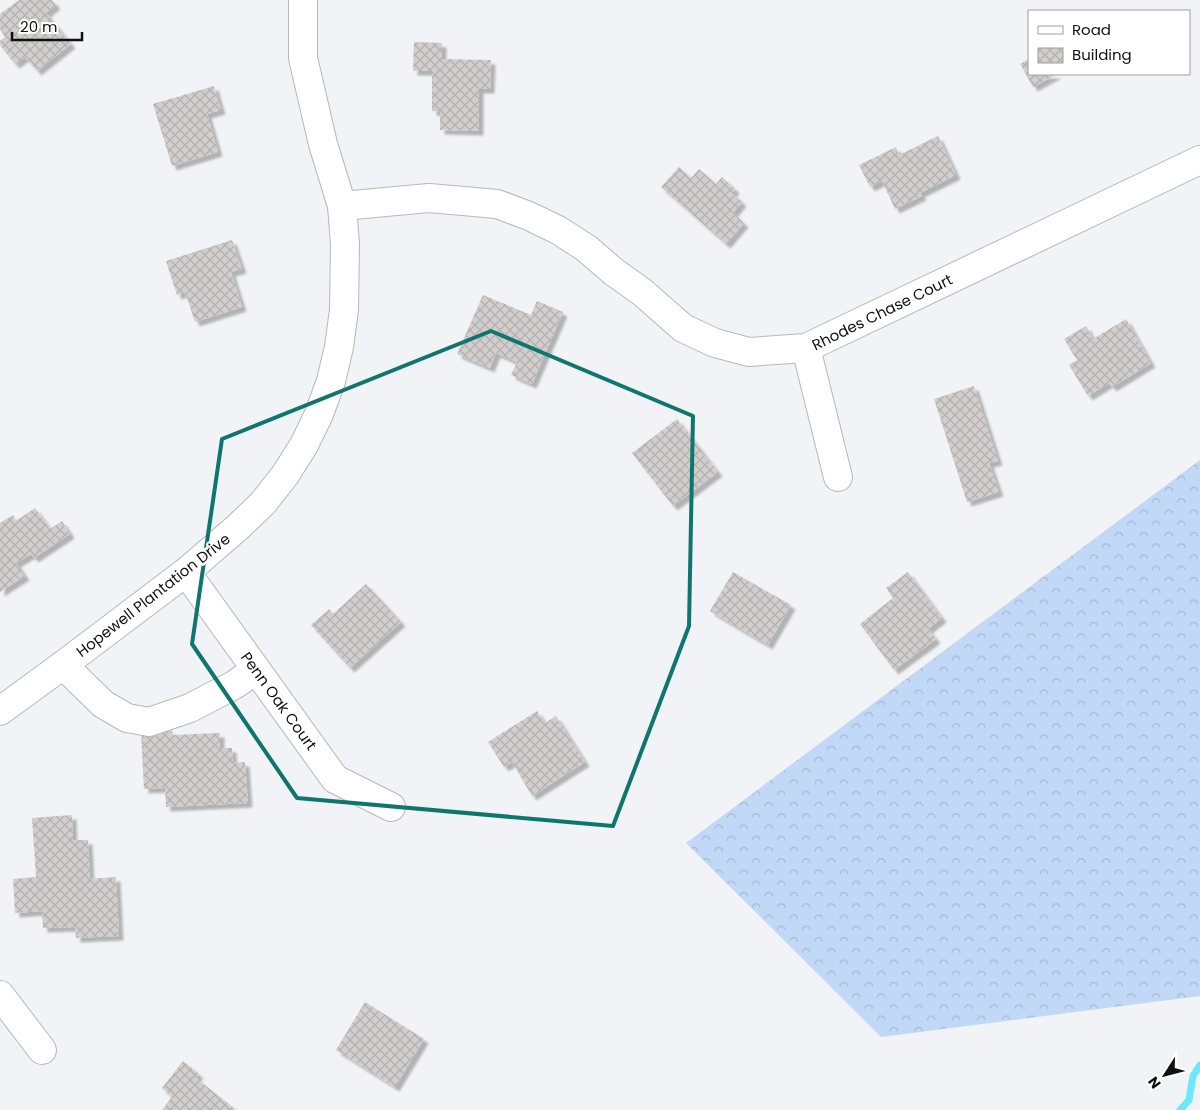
<svg xmlns="http://www.w3.org/2000/svg" width="1200" height="1110" font-family="Poppins,sans-serif">
  <style>
    .forest { fill: url(#forest-crowns) }
    .lines { fill: none; stroke-linecap: round; stroke-linejoin: round }
    .stream { stroke: #6ce7fc; stroke-width: 7 }
    .building { fill: url(#building-cross-hatch); filter: url(#shadow) }
    .minor-casing { stroke: #b6b8ba; stroke-width: 30 }
    .minor { stroke: #fff; stroke-width: 28 }
    .marked { fill: none; stroke: #0f766e; stroke-width: 4; stroke-linejoin: round }
    .labels { text-anchor: middle; dominant-baseline: central; stroke-width: 5; stroke-linejoin: round; paint-order: stroke }
    .street-label { font-size: 15px; fill: #0f1010; stroke: #fff }
  </style>
  <defs>
    <pattern id="forest-crowns" width="20" height="18" patternUnits="userSpaceOnUse" patternTransform="scale(1.25)"><rect width="20" height="18" fill="#c1d9f6"/><path d="M2 6a3 3 0 1 1 6 0M12 15a3 3 0 1 1 6 0" fill="none" stroke="#a5b9d2"/></pattern>
    <pattern id="building-cross-hatch" width="8" height="8" patternUnits="userSpaceOnUse" patternTransform="scale(1.25)"><rect width="8" height="8" fill="#d2cecd"/><path d="M0 0l8 8M0 8l8-8" fill="none" stroke="#b3b0af"/></pattern>
    <filter id="shadow"><feDropShadow dx="4.5" dy="4.5" stdDeviation="1" flood-color="#0004"/></filter>
  </defs>
  <rect width="100%" height="100%" fill="#f1f3f6"/>
  <path class="forest" d="M1200,460V996L881,1037L686,843Z"/>
  <g class="lines">
    <path class="stream" d="M1180,1110L1189,1100L1193,1076L1200,1065"/>
  </g>
  <g class="building">
    <path d="M19,0H52L56,5L46,13L71,44L37,71L25,57L15,64L0,45V41L5,37L0,29V14Z"/>
    <path d="M414,42L442,43V59L491,60L490,89H479V131L440,130V112L432,111V71H413Z"/>
    <path d="M1029,59V74H1057L1033,87L1020,64Z"/>
    <path d="M214,86L221,110L207,114L218,152L172,166L153,104Z"/>
    <path d="M938,136L956,175L920,193L922,196L895,209L882,181L870,187L859,165L896,147L899,155Z"/>
    <path d="M679,167L691,178L699,169L716,184L722,177L735,189L732,193L742,202L733,213L744,223L726,244L661,187Z"/>
    <path d="M232,240L242,269L231,272L242,307L195,322L185,292L177,295L166,261Z"/>
    <path d="M483,295L531,315L537,301L563,312L532,384L511,375L517,362L496,353L490,368L457,354Z"/>
    <path d="M1126,319L1151,363L1112,387L1109,383L1088,396L1069,365L1077,360L1064,339L1086,326L1093,339Z"/>
    <path d="M974,386L998,461L989,463L999,492L967,502L934,399Z"/>
    <path d="M677,419L718,472L673,506L632,453Z"/>
    <path d="M35,508L50,529L62,521L70,534L34,558L31,554L16,563L25,576L0,592V523L13,515L16,521Z"/>
    <path d="M733,572L791,605L768,645L710,611Z"/>
    <path d="M908,572L942,618L928,629L936,639L894,670L860,624L893,598L886,588Z"/>
    <path d="M366,584L401,622L350,668L311,625L329,609L333,614Z"/>
    <path d="M537,711L545,723L556,716L585,762L532,796L512,762L504,767L488,742Z"/>
    <path d="M172,731L173,735L220,733V748H232L233,763L245,762L248,803L166,807L165,788L144,789L141,733Z"/>
    <path d="M72,815L73,840H88L90,879L116,877L119,936L76,938L75,927L43,928L42,911L15,913L13,879L36,877L32,818Z"/>
    <path d="M365,1002L424,1039L395,1087L336,1050Z"/>
    <path d="M183,1061L199,1074L196,1078L236,1110H162L172,1097L162,1088Z"/>
  </g>
  <g class="lines">
    <defs>
      <g id="minor">
        <path d="M342,206L429,198L497,204L529,216L558,230L586,248L614,272L642,292L683,328L715,343L749,352L806,348L1200,160"/>
        <path d="M806,348L838,477"/>
        <path d="M186,572L335,779L391,807"/>
        <path d="M63,665L103,704L127,718L149,722L190,708L234,685L256,670"/>
        <path d="M0,711L63,665L186,572L238,527L263,503L285,475L304,445L319,414L331,381L339,347L344,310L345,244L342,206L323,144L303,58V0"/>
        <path d="M0,995L42,1050"/>
      </g>
    </defs>
    <use href="#minor" class="minor-casing"/>
    <use href="#minor" class="minor"/>
  </g>
  <path class="marked" d="M491,331L693,416L689,626L613,826L297,798L192,644L222,439Z"/>
  <g class="labels">
    <g class="street-label">
      <text transform="translate(882 312) rotate(-26)">Rhodes Chase Court</text>
      <text transform="translate(153 595) rotate(-38)">Hopewell Plantation Drive</text>
      <text transform="translate(279 701) rotate(54)">Penn Oak Court</text>
    </g>
  </g>
  <rect x="1028" y="10" width="162" height="65" fill="#ffffff" stroke="#9f9f9f"/>
  <rect x="1038" y="26" width="25" height="8" fill="#ffffff" stroke="#9f9f9f"/>
  <text x="1072" y="35" font-size="15" fill="#0f1010">Road</text>
  <rect x="1038" y="48" width="25" height="15" fill="url(#building-cross-hatch)" stroke="#9f9f9f"/>
  <text x="1072" y="60" font-size="15" fill="#0f1010">Building</text>
  <g transform="translate(1165 1075) rotate(234)" stroke="#ffffff" stroke-width="4" paint-order="stroke">
  <path d="M0-4L9 19L0 12L-9 19Z" fill="#0f1010"/>
  <text y="-8" font-size="14" font-weight="bold" text-anchor="middle" fill="#0f1010">N</text>
  </g>
  <path d="M12 32v8h70v-8" fill="none" stroke="#0f1010" stroke-width="2.5"/>
  <text x="20" y="32" font-size="15" fill="#0f1010" stroke="#ffffff" stroke-width="4" paint-order="stroke">20 m</text>
</svg>
